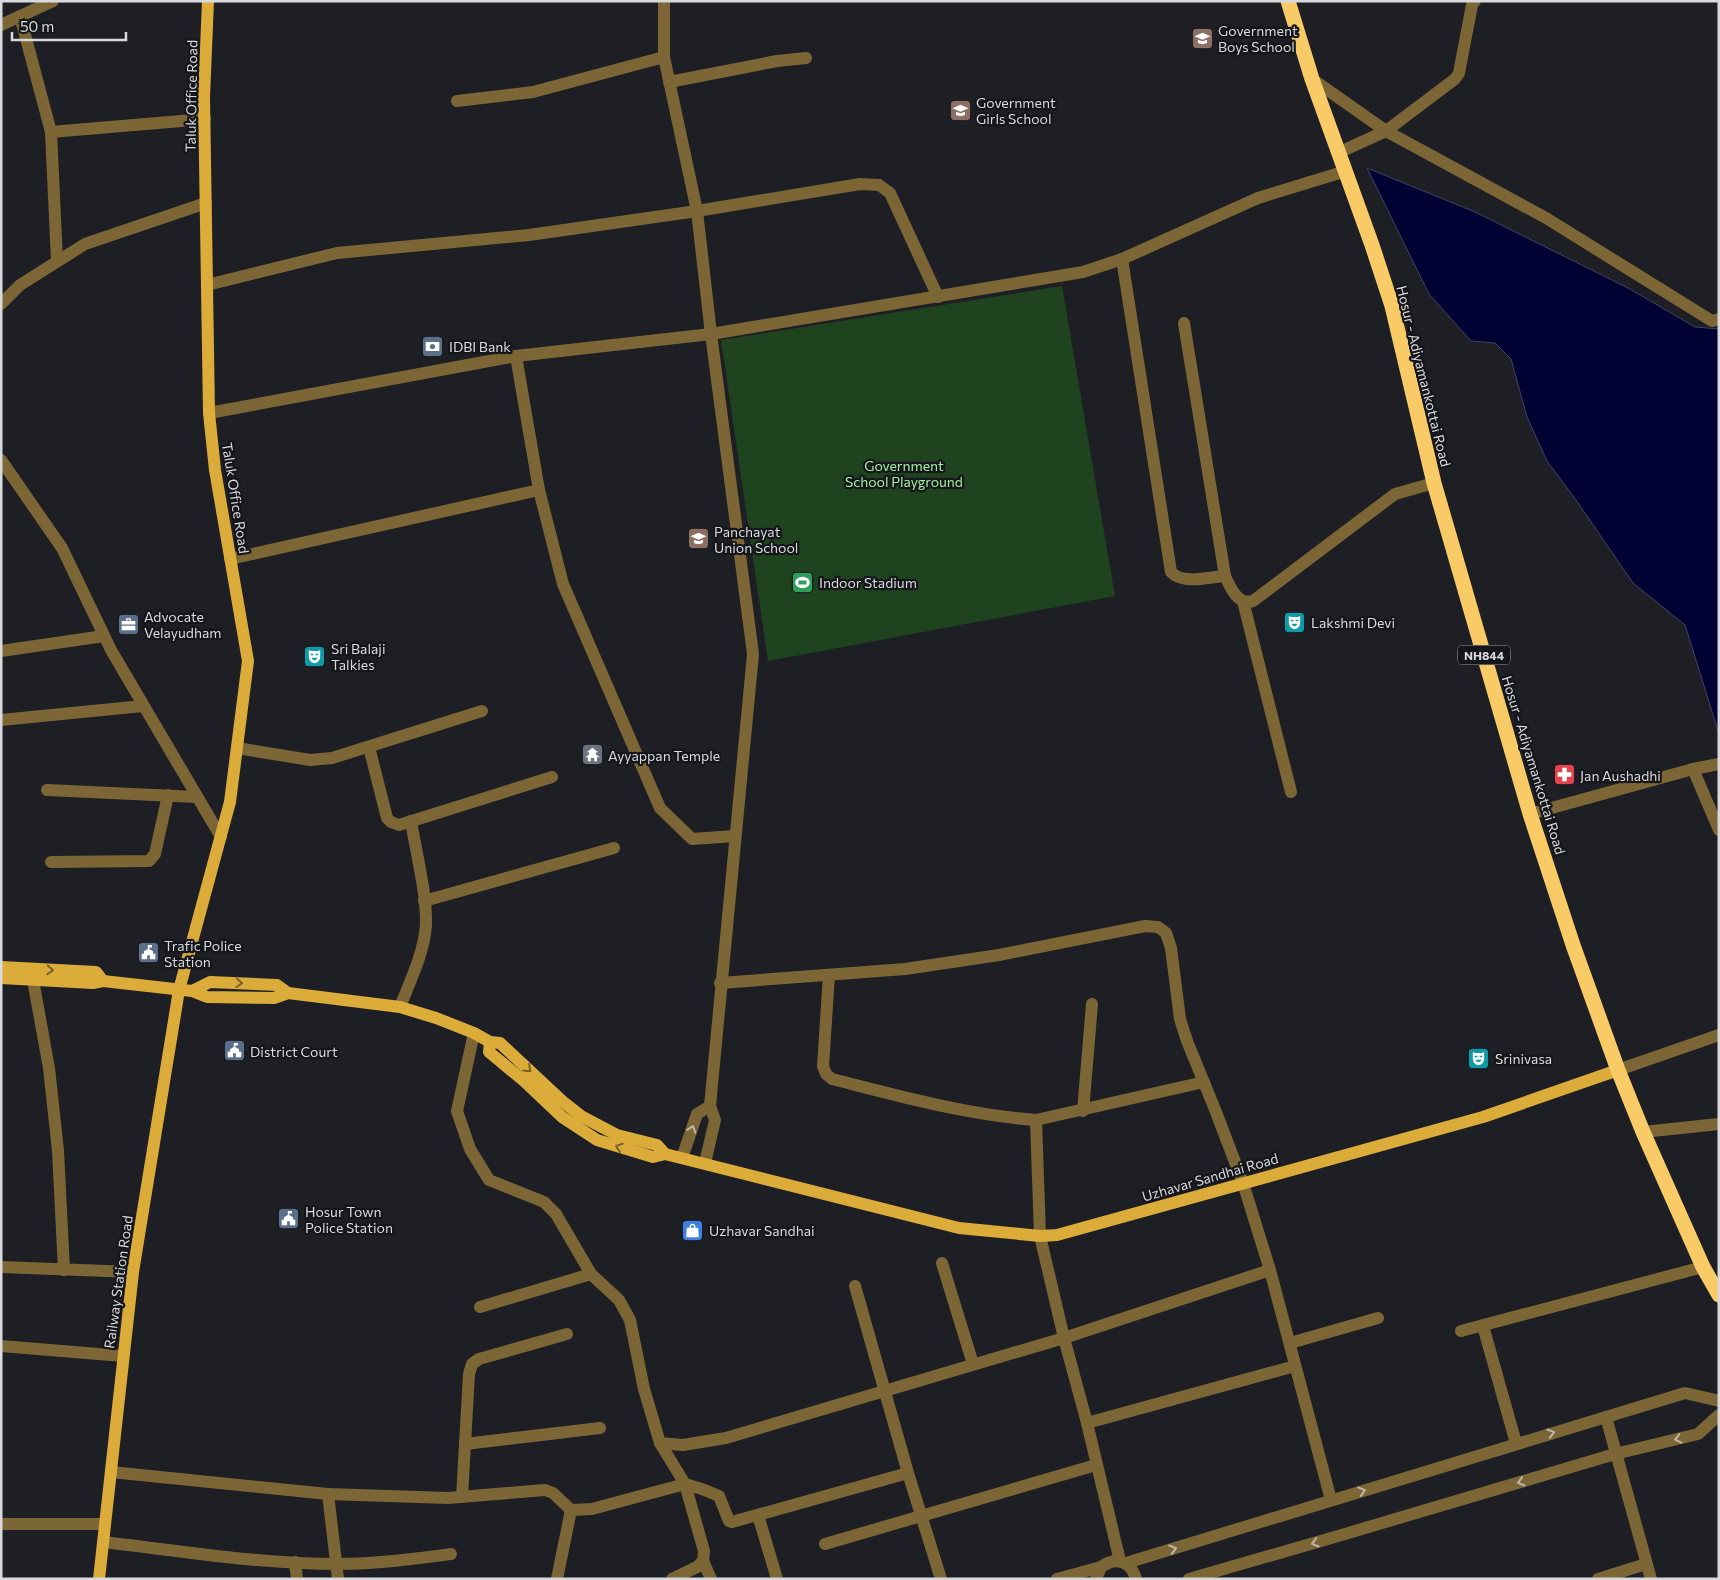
<svg xmlns="http://www.w3.org/2000/svg" width="1720" height="1580" font-family="Commissioner,sans-serif">
  <style>
    .green { fill: #1f421f }
    .water { fill: #000133; stroke: #414266 }
    .lines { fill: none; stroke-linecap: round; stroke-linejoin: round }
    .minor { stroke: #7c6635; stroke-width: 12 }
    .major { stroke: #dbac3a; stroke-width: 12 }
    .highway { stroke: #f8cb66; stroke-width: 15 }
    .oneway { stroke: #78612a }
    .oneway2 { stroke: #bdb7ab }
    .labels { text-anchor: middle; dominant-baseline: central; stroke-width: 4.5; stroke-linejoin: round; paint-order: stroke }
    .shield { fill: #15161a; stroke: #9e9fa2; stroke-width: 1 }
    .shield-label { font-size: 12px; font-weight: bold; fill: #d9dadd }
    .poi-label { font-size: 14px; fill: #d9dadd; stroke: #15161a; text-anchor: start }
    .street-label { font-size: 14px; fill: #d9dadd; stroke: #15161a }
    .park-label { font-size: 14px; fill: #a2f0a0; stroke: #15161a }
  </style>
  <rect width="100%" height="100%" fill="#1e1f24"/>
  <path class="green" d="M1062,286L1115,596L768,661L721,340Z"/>
  <path class="water" d="M1367,168L1475,212L1628,288L1695,327L1719,329V734L1685,625L1633,583L1576,500L1547,461L1527,417L1511,359L1495,343L1471,341L1429,294Z"/>
  <g class="lines">
    <g class="minor">
      <path d="M664,1V57L697,211L711,334L753,654L710,1106L715,1120L705,1163"/>
      <path d="M20,16L51,132L57,261"/>
      <path d="M1,25L53,1"/>
      <path d="M1312,79L1386,131L1546,218L1712,321L1719,319"/>
      <path d="M669,82L777,61L806,58"/>
      <path d="M457,101L533,92L664,57"/>
      <path d="M51,132L205,119"/>
      <path d="M1340,152L1386,131L1455,79L1459,73L1472,5L1475,1"/>
      <path d="M1122,259L1171,572C1183,585 1208,577 1225,576C1230,587 1238,606 1253,601L1395,494L1434,483"/>
      <path d="M207,285L337,253L529,235L697,211L860,184L879,185L890,193L938,297"/>
      <path d="M1,304L20,285L85,244L206,203"/>
      <path d="M1184,323L1225,576"/>
      <path d="M209,413L516,356L711,334L1083,272L1122,259L1258,198L1346,171"/>
      <path d="M1,460L62,548L111,650L221,837"/>
      <path d="M539,490L563,584L660,808L692,839L735,836"/>
      <path d="M230,559L539,490L516,356"/>
      <path d="M1243,601L1291,792"/>
      <path d="M1,651L104,636"/>
      <path d="M1,720L143,706"/>
      <path d="M369,747L387,818L391,822L399,825L552,777"/>
      <path d="M237,748L310,760L332,758L482,711"/>
      <path d="M1693,769L1719,830"/>
      <path d="M47,790L197,797"/>
      <path d="M1530,814L1693,769L1719,764"/>
      <path d="M51,862L149,861L155,854L168,795"/>
      <path d="M424,901L614,848"/>
      <path d="M829,975L823,1066L826,1074L832,1079C899,1096 967,1115 1036,1120L1204,1082"/>
      <path d="M33,980L49,1068L58,1151L64,1270"/>
      <path d="M720,983L905,969L999,955L1145,926L1158,927L1166,933L1171,948L1180,1019L1187,1041L1216,1112L1243,1183L1270,1270L1331,1500"/>
      <path d="M400,1007C410,981 424,953 426,925C427,895 416,852 411,821"/>
      <path d="M474,1033L457,1111L470,1149L489,1180L544,1202L556,1214L591,1274L619,1300L630,1320L644,1389L660,1443L683,1445L726,1438L1064,1338L1270,1270"/>
      <path d="M1618,1070L1719,1035"/>
      <path d="M1083,1111L1092,1004"/>
      <path d="M1036,1120L1040,1236L1064,1338L1087,1423L1120,1561"/>
      <path d="M1643,1132L1719,1124"/>
      <path d="M682,1158L697,1114L710,1106"/>
      <path d="M942,1263L973,1364"/>
      <path d="M1,1267L133,1272"/>
      <path d="M855,1286L908,1473L941,1579"/>
      <path d="M480,1307L591,1274"/>
      <path d="M1483,1326L1516,1443"/>
      <path d="M1461,1331L1703,1267"/>
      <path d="M1290,1343L1378,1318"/>
      <path d="M1,1346L123,1356"/>
      <path d="M1606,1417L1651,1579"/>
      <path d="M1087,1423L1295,1366"/>
      <path d="M660,1443L685,1484L704,1551L703,1561L697,1567L672,1579"/>
      <path d="M465,1444L600,1428"/>
      <path d="M111,1472L328,1494L448,1498L545,1490L553,1493L571,1510"/>
      <path d="M328,1494L338,1579"/>
      <path d="M462,1497L469,1374L472,1364L479,1359L567,1334"/>
      <path d="M758,1515L777,1579"/>
      <path d="M1,1524H105"/>
      <path d="M103,1542C181,1551 259,1564 338,1564C376,1564 413,1559 451,1554"/>
      <path d="M825,1544L1096,1465"/>
      <path d="M703,1561L711,1579"/>
      <path d="M295,1562L297,1579"/>
      <path d="M1126,1563L1685,1393L1719,1401"/>
      <path d="M557,1579L571,1510L592,1509L685,1484L702,1489L719,1496L729,1521L732,1522L908,1473"/>
      <path d="M1057,1579L1101,1567"/>
      <path d="M1096,1579L1101,1567C1116,1556 1131,1561 1136,1579"/>
      <path d="M1189,1579L1345,1534L1615,1454L1698,1434L1719,1415"/>
      <path d="M1598,1579L1646,1564"/>
    </g>
    <g class="major">
      <path d="M1,967L96,972L103,981"/>
      <path d="M1,978L93,983L103,981L192,991L207,997L274,998L288,993L400,1007L436,1018L474,1033L490,1042L500,1043L562,1101L581,1116L617,1135L657,1145L665,1154L959,1228L1040,1236L1057,1235L1483,1117L1618,1070"/>
      <path d="M192,991L210,982L277,985L288,993"/>
      <path d="M490,1042L489,1052L524,1081L562,1117L597,1140L653,1157L665,1154"/>
      <path d="M99,1579L133,1272L179,990L230,802L248,661L215,470L209,413L204,97L208,1"/>
    </g>
    <path class="highway" d="M1288,1L1312,79L1372,245L1392,306L1434,483L1530,814L1573,945L1618,1070L1643,1132L1703,1267L1719,1295"/>
  </g>
  <defs><path id="oneway-chevron" d="M-2-3.5L2.5 0L-2 3.5" fill="none" stroke-width="1.6" stroke-linecap="round" stroke-linejoin="round" transform="scale(1.25)"/></defs>
  <g class="oneway">
    <use href="#oneway-chevron" transform="translate(50 970) rotate(3)"/>
    <use href="#oneway-chevron" transform="translate(239 983) rotate(3)"/>
    <use href="#oneway-chevron" transform="translate(528 1069) rotate(43)"/>
    <use href="#oneway-chevron" transform="translate(619 1147) rotate(-161)"/>
  </g>
  <g class="oneway2">
    <use href="#oneway-chevron" transform="translate(692 1129) rotate(-71)"/>
    <use href="#oneway-chevron" transform="translate(1551 1433) rotate(-16)"/>
    <use href="#oneway-chevron" transform="translate(1678 1439) rotate(167)"/>
    <use href="#oneway-chevron" transform="translate(1521 1482) rotate(163)"/>
    <use href="#oneway-chevron" transform="translate(1362 1491) rotate(-17)"/>
    <use href="#oneway-chevron" transform="translate(1315 1543) rotate(164)"/>
    <use href="#oneway-chevron" transform="translate(1173 1549) rotate(-17)"/>
  </g>
  <defs>
    <symbol id="school-square" viewBox="-11 -11 22 22"><rect x="-9" y="-9" width="18" height="18" rx="4" fill="#8d6e63" stroke="#15161a"/><path d="M0-5L7-2L0 1L-7-2ZM-4 1L0 2.5L4 1V4Q0 6-4 4Z" fill="#fff"/></symbol>
    <symbol id="bank-square" viewBox="-11 -11 22 22"><rect x="-9" y="-9" width="18" height="18" rx="4" fill="#5c6f8a" stroke="#15161a"/><path d="M-6-4H6V4H-6ZM0-2.3a2.3 2.3 0 1 0 0 4.6a2.3 2.3 0 1 0 0-4.6Z" fill="#fff"/></symbol>
    <symbol id="stadium-square" viewBox="-11 -11 22 22"><rect x="-9" y="-9" width="18" height="18" rx="4" fill="#2e9e5b" stroke="#15161a"/><path d="M0-5a6.5 5 0 1 0 0 10a6.5 5 0 1 0 0-10ZM-3.5-1.8h7v3.6h-7Z" fill="#fff"/></symbol>
    <symbol id="theatre-square" viewBox="-11 -11 22 22"><rect x="-9" y="-9" width="18" height="18" rx="4" fill="#0f9aa8" stroke="#15161a"/><path d="M-5-5.5Q0-4 5-5.5V0Q5 5 0 6Q-5 5-5 0ZM-3.3-2.5H-1v1.5H-3.3ZM1-2.5H3.3v1.5H1ZM-2.8 1Q0 5.5 2.8 1Z" fill="#fff"/></symbol>
    <symbol id="office-square" viewBox="-11 -11 22 22"><rect x="-9" y="-9" width="18" height="18" rx="4" fill="#5c6f8a" stroke="#15161a"/><path d="M-6-3h4V-5.5h4V-3h4V5H-6ZM-1-4.5V-3h2v-1.5ZM-6 0V1H6V0Z" fill="#fff"/></symbol>
    <symbol id="temple-square" viewBox="-11 -11 22 22"><rect x="-9" y="-9" width="18" height="18" rx="4" fill="#6b7280" stroke="#15161a"/><path d="M0-6L5-2H3V0L6.5 2.5H4V6H1.5V3h-3V6H-4V2.5H-6.5L-3 0V-2H-5Z" fill="#fff"/></symbol>
    <symbol id="pharmacy-square" viewBox="-11 -11 22 22"><rect x="-9" y="-9" width="18" height="18" rx="4" fill="#e0444e" stroke="#15161a"/><path d="M-2-6h4v4h4v4h-4v4h-4v-4h-4v-4h4Z" fill="#fff"/></symbol>
    <symbol id="civic-square" viewBox="-11 -11 22 22"><rect x="-9" y="-9" width="18" height="18" rx="4" fill="#5c6f8a" stroke="#15161a"/><path d="M-.6-6.5H3V-4.5H.6V-3L4-1V1h2V6H-6V1h2V-1L-.6-3ZM-1.2 2.5V6h2.4V2.5Z" fill="#fff"/></symbol>
    <symbol id="shop-square" viewBox="-11 -11 22 22"><rect x="-9" y="-9" width="18" height="18" rx="4" fill="#3f7fe0" stroke="#15161a"/><path d="M-5-2.5h2.3a2.7 3.5 0 0 1 5.4 0H5L5.5 6h-11ZM-1.5-2.5h3a1.5 2.3 0 0 0-3 0Z" fill="#fff"/></symbol>
  </defs>
  <g fill-rule="evenodd">
    <use href="#school-square" x="1190" y="26" width="25" height="25"/>
    <use href="#school-square" x="948" y="98" width="25" height="25"/>
    <use href="#bank-square" x="420" y="334" width="25" height="25"/>
    <use href="#school-square" x="686" y="526" width="25" height="25"/>
    <use href="#stadium-square" x="790" y="570" width="25" height="25"/>
    <use href="#theatre-square" x="1282" y="610" width="25" height="25"/>
    <use href="#office-square" x="116" y="612" width="25" height="25"/>
    <use href="#theatre-square" x="302" y="644" width="25" height="25"/>
    <use href="#temple-square" x="580" y="742" width="25" height="25"/>
    <use href="#pharmacy-square" x="1552" y="762" width="25" height="25"/>
    <use href="#civic-square" x="136" y="940" width="25" height="25"/>
    <use href="#civic-square" x="222" y="1038" width="25" height="25"/>
    <use href="#theatre-square" x="1466" y="1046" width="25" height="25"/>
    <use href="#civic-square" x="276" y="1206" width="25" height="25"/>
    <use href="#shop-square" x="680" y="1218" width="25" height="25"/>
  </g>
  <g class="labels">
    <rect class="shield" x="1458" y="645.5" width="52" height="19" rx="4"/>
    <g class="shield-label">
      <text x="1484" y="655">NH844</text>
    </g>
    <g class="poi-label">
      <text x="1218" y="30">Government<tspan x="1218" dy="16">Boys School</tspan></text>
      <text x="976" y="102">Government<tspan x="976" dy="16">Girls School</tspan></text>
      <text x="449" y="346">IDBI Bank</text>
      <text x="714" y="531">Panchayat<tspan x="714" dy="16">Union School</tspan></text>
      <text x="819" y="582">Indoor Stadium</text>
      <text x="144" y="616">Advocate<tspan x="144" dy="16">Velayudham</tspan></text>
      <text x="1311" y="622">Lakshmi Devi</text>
      <text x="331" y="648">Sri Balaji<tspan x="331" dy="16">Talkies</tspan></text>
      <text x="608" y="755">Ayyappan Temple</text>
      <text x="1580" y="775">Jan Aushadhi</text>
      <text x="164" y="945">Trafic Police<tspan x="164" dy="16">Station</tspan></text>
      <text x="250" y="1051">District Court</text>
      <text x="1495" y="1058">Srinivasa</text>
      <text x="305" y="1211">Hosur Town<tspan x="305" dy="16">Police Station</tspan></text>
      <text x="709" y="1230">Uzhavar Sandhai</text>
    </g>
    <g class="street-label">
      <text transform="translate(191 96) rotate(-89)">Taluk Office Road</text>
      <text transform="translate(1424 376) rotate(76)">Hosur - Adiyamankottai Road</text>
      <text transform="translate(236 498) rotate(81)">Taluk Office Road</text>
      <text transform="translate(1534 765) rotate(73)">Hosur - Adiyamankottai Road</text>
      <text transform="translate(1210 1177) rotate(-16)">Uzhavar Sandhai Road</text>
      <text transform="translate(118 1282) rotate(-82)">Railway Station Road</text>
    </g>
    <g class="park-label">
      <text x="904" y="465">Government<tspan x="904" dy="16">School Playground</tspan></text>
    </g>
  </g>
  <rect width="1720" height="1580" fill="none" stroke="#d9dadd" stroke-width="5"/>
  <path d="M12 32v8h114v-8" fill="none" stroke="#d9dadd" stroke-width="2.5"/>
  <text x="20" y="32" font-size="15" fill="#d9dadd" stroke="#15161a" stroke-width="4" paint-order="stroke">50 m</text>
</svg>
